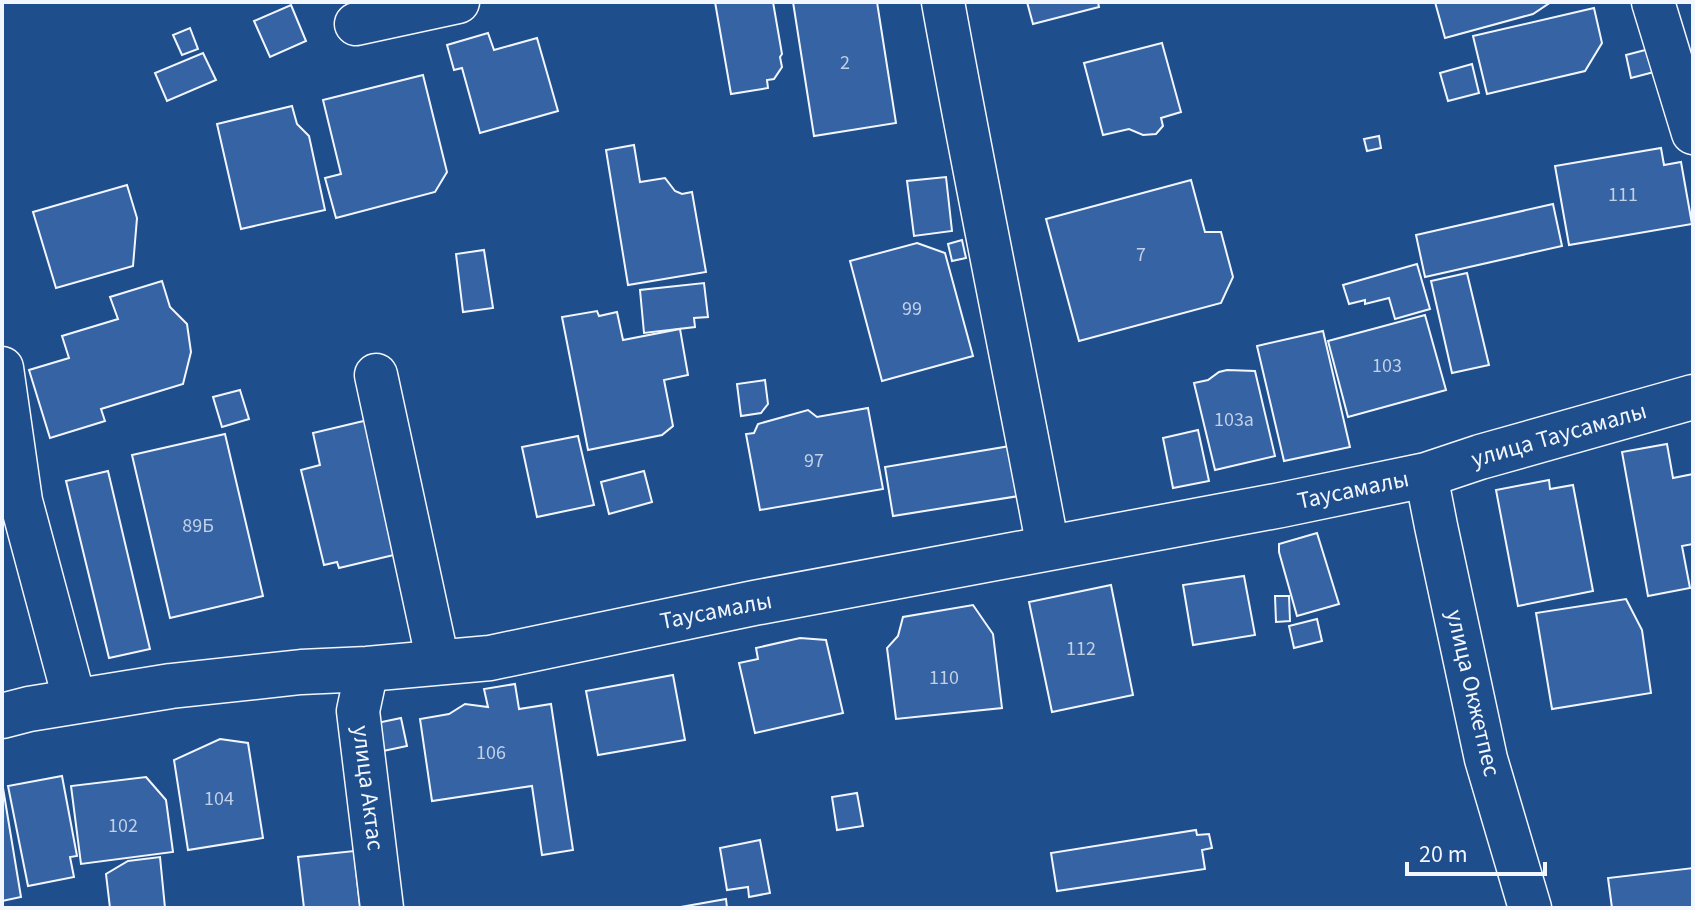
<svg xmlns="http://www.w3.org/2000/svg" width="1695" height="910" font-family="'Source Sans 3',sans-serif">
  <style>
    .building { fill: #3563a3; stroke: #f2f6ff; stroke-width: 2 }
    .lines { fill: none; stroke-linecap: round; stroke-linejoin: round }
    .minor-casing { stroke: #f2f6ff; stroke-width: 45 }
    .tertiary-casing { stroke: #f2f6ff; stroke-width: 47 }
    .minor { stroke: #1f4e8c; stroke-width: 42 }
    .tertiary { stroke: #1f4e8c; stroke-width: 44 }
    .labels { text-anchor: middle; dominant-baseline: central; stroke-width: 6; stroke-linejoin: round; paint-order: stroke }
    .number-label { font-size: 20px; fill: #c3d1e8 }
    .street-label { font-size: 24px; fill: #f2f6ff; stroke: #1f4e8c }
  </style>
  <rect width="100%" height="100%" fill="#1f4e8c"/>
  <g class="building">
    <path d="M715,2H773L782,54L780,57L782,67L774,79L767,80L768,88L731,94Z"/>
    <path d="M793,2H877L896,123L814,136Z"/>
    <path d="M1027,2H1098L1099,7L1033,24Z"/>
    <path d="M1435,2H1551L1533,14L1445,38Z"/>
    <path d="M291,5L306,41L270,57L254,21Z"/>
    <path d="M1594,8L1602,43L1585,71L1487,94L1473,36Z"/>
    <path d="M190,28L198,49L182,55L173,35Z"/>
    <path d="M488,33L494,50L537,38L558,111L480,133L462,68L454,70L447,45Z"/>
    <path d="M1162,43L1181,112L1161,118L1163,126L1156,134L1143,135L1129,129L1103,135L1084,63Z"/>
    <path d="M1649,49L1654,72L1631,78L1626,55Z"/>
    <path d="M203,53L216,80L167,101L155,73Z"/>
    <path d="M1472,64L1479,93L1448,101L1440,73Z"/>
    <path d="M423,75L447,172L435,192L336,218L325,178L341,174L323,100Z"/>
    <path d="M292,106L297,124L309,136L325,210L241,229L217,124Z"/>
    <path d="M1379,136L1381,148L1367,151L1364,139Z"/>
    <path d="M634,145L640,182L665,178L675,191L682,194L692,192L706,272L628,285L606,150Z"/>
    <path d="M1661,148L1664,165L1681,162L1692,224L1569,245L1555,166Z"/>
    <path d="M946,177L952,231L914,236L907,181Z"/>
    <path d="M1191,180L1205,232H1221L1233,277L1221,303L1079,341L1046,219Z"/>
    <path d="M127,185L137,218L133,266L56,288L33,212Z"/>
    <path d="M1553,204L1562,246L1425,277L1416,235Z"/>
    <path d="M962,240L966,258L952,261L948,244Z"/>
    <path d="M917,243L945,253L973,356L882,381L850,261Z"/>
    <path d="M484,250L493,308L463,312L456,254Z"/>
    <path d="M1417,264L1430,309L1395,319L1389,298L1365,304V300L1349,304L1343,285Z"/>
    <path d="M1467,273L1489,365L1452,373L1431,281Z"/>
    <path d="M162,281L170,307L187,324L191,352L183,384L101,409L105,421L50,438L29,370L69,358L62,336L118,319L110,297Z"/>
    <path d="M704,283L708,317L694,318L695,327L644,333L640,290Z"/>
    <path d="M597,311L599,316L617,312L623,340L680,329L688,375L664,380L673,426L662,435L588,450L562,317Z"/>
    <path d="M1425,315L1446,390L1348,417L1328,341Z"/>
    <path d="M1323,331L1350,447L1284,461L1257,346Z"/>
    <path d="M1227,370L1255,371L1275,456L1215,470L1194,383L1208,380L1219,372Z"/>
    <path d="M765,380L768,404L761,413L741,416L737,384Z"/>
    <path d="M240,390L249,419L222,427L213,397Z"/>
    <path d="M868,408L883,489L760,510L746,434L754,433L758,424L808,410L817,417Z"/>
    <path d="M372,419L398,554L339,568L337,562L324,565L301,470L320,465L313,433Z"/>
    <path d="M1198,430L1209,481L1173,488L1163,438Z"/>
    <path d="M225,434L263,596L170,618L132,455Z"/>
    <path d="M578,436L594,505L537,517L522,447Z"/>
    <path d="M1667,444L1673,478L1693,474V544L1682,546L1690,588L1648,596L1622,452Z"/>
    <path d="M1016,445L1025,495L893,516L885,467Z"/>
    <path d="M108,471L150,649L109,658L66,481Z"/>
    <path d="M644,471L652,502L609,514L601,482Z"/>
    <path d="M1549,480L1550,489L1573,485L1593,591L1518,606L1496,490Z"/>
    <path d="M1317,533L1339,604L1297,616L1279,552V544Z"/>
    <path d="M1244,576L1255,635L1193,645L1183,585Z"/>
    <path d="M1111,585L1133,695L1052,712L1029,602Z"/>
    <path d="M1275,596H1289L1290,621L1276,622Z"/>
    <path d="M1626,599L1642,630L1651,693L1552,709L1536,613Z"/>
    <path d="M973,605L993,634L1002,708L896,719L887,648L898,636L903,617Z"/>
    <path d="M1317,619L1322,641L1294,648L1289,626Z"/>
    <path d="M800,638L826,640L843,713L755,733L739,663L758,659L756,648Z"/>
    <path d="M673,675L685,740L598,755L586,691Z"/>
    <path d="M515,684L519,709L551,704L573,850L542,855L532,786L432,801L420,719L449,714L465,704L488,707L484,689Z"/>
    <path d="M401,718L407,746L383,751L377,723Z"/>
    <path d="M220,739L248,743L263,838L188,850L174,760Z"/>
    <path d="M62,776L77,856L70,857L74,877L28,886L8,786Z"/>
    <path d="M146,777L166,800L173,852L81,864L71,786Z"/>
    <path d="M2,782L21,897L2,901Z"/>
    <path d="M857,793L863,826L837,830L832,797Z"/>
    <path d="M1196,830L1197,835L1209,834L1212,848L1202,850L1205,869L1057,891L1051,853Z"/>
    <path d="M760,840L770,893L749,897L748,887L727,890L720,848Z"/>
    <path d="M354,851L360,908H304L298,857Z"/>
    <path d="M160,857L165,908H110L106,874L128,861Z"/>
    <path d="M1693,868V908H1612L1608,878Z"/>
    <path d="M726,899L727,908H675Z"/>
  </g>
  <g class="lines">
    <defs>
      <g id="minor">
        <path d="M943,2C976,185 1014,366 1048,548"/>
        <path d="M1653,2L1693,133"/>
        <path d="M356,24L458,2"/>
        <path d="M2,368L21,501L75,702"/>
        <path d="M376,375L438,662"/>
        <path d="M1426,475L1436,526L1486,759L1530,908"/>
        <path d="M367,669L358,711L382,908"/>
      </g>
      <path id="tertiary" d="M2,716L29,709L171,686L301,672L367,669L490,658L754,603L1281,505L1426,475L1480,457L1693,397"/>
    </defs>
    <use href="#minor" class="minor-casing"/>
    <use href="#tertiary" class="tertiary-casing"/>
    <use href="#minor" class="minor"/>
    <use href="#tertiary" class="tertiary"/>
  </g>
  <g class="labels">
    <g class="number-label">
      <text x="845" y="63">2</text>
      <text x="1623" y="195">111</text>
      <text x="1141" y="255">7</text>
      <text x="912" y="309">99</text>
      <text x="1387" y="366">103</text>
      <text x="1234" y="420">103а</text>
      <text x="814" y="461">97</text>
      <text x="198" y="526">89Б</text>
      <text x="1081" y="649">112</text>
      <text x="944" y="678">110</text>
      <text x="491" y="753">106</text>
      <text x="219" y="799">104</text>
      <text x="123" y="826">102</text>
    </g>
    <g class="street-label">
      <text transform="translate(1559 435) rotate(-16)">улица Таусамалы</text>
      <text transform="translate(1353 490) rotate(-12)">Таусамалы</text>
      <text transform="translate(716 611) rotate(-11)">Таусамалы</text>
      <text transform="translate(1473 693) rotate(77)">улица Окжетпес</text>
      <text transform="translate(368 788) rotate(83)">улица Актас</text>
    </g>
  </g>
  <rect width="1695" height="910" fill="none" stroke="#f2f6ff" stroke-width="8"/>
  <path d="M1407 862v12h138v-12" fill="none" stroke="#f2f6ff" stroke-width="4"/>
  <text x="1419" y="862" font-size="24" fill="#f2f6ff" stroke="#1f4e8c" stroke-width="6" paint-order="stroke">20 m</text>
</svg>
